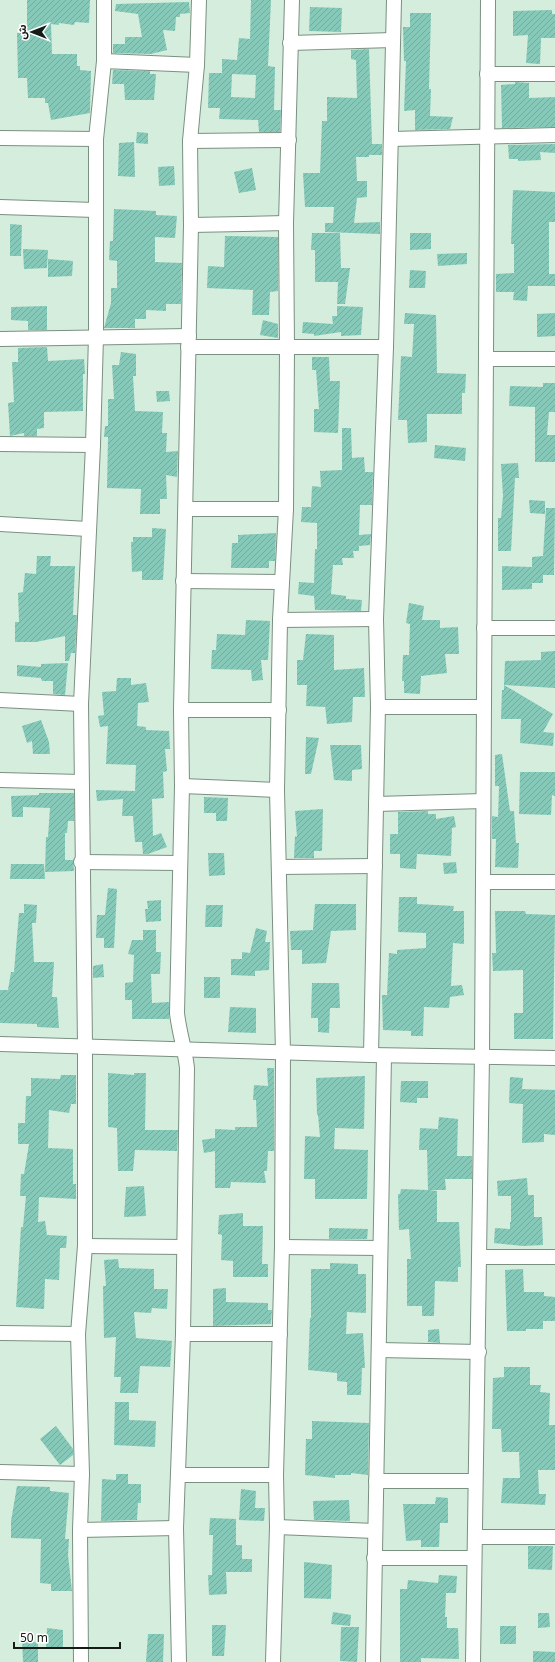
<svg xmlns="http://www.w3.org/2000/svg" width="555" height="1662" font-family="'Noto Sans','Noto Sans Arabic',sans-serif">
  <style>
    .building { fill: url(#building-hatch); fill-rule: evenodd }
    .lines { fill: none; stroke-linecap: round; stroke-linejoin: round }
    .street-casing { stroke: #7a9081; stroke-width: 16 }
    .street { stroke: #fff; stroke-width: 14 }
  </style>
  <defs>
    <pattern id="building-hatch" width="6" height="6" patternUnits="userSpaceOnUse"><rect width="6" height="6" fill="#86c9b9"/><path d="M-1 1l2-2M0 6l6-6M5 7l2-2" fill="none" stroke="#73ac9e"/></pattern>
  </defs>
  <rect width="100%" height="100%" fill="#d5eddc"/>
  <g class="building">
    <path d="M27,0H90L89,23L75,22L74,25L59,23V25L51,24L52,54H77V66H80V70L91,71L90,113L51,120L48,103H45V98H28L27,78H18L17,33H27Z"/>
    <path d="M251,0H271L268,66L275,67L274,110H281L280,132H259L258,120L219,119L220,108H208L209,73H222V59L237,60L239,38L250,39ZM232,74L256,75L255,98L231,97Z"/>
    <path d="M189,2L190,13L180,14V17H176L175,31L163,30L167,50L151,54L113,53V44H125V37H142L138,14L115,11L116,4Z"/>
    <path d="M310,7L342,8L341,32L309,31Z"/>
    <path d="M552,10V14H555V38H541L540,64L526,63L528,35L513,36V11Z"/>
    <path d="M410,13H431L429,89H431L430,116L453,117L450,129L415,130V110L404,111L406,61H404L403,27H410Z"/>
    <path d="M369,49L372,144H382V155H369V157H356L357,181H367V197L357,198L354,223L380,222V234L325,232V223H333L334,207H305L303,173H320L322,121H327V97L357,98L356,60L351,59V50Z"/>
    <path d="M113,70L150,71V74H156L154,100H125L124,84H112Z"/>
    <path d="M515,82L529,83V98L555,97V127L502,128L501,85L515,84Z"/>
    <path d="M137,132L148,133V144L136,143Z"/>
    <path d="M134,142L135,177L118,176L119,143Z"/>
    <path d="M555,144V153L540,152L541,160L518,161V159H509L508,145Z"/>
    <path d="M174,166L175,185L159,186L158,167Z"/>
    <path d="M252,168L256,190L239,193L234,172Z"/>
    <path d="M513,190L555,192V222H549V274H555V286H528L527,301L513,300L514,292H496V274L514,273V244H511Z"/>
    <path d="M114,209L156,211V215L177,216L175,238L155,237V262L182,263L181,304H166V311L146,310V319H135V328H104L111,303V288H117V261L109,260L110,241H113Z"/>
    <path d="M10,224L22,225L21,256H10Z"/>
    <path d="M312,233H340L341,268H350L345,304H337L338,282H315V250H311Z"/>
    <path d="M410,233H431V249L410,250Z"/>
    <path d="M225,236L278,237V291L270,292L269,315H252L253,290L207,288L208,266L224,267Z"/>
    <path d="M23,249L48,250L47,268L24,269Z"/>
    <path d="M467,253V264L438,266L437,254Z"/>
    <path d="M48,259L73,261L72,276L48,277Z"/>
    <path d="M410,270L426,271L425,288H409Z"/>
    <path d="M47,306V330H28V321L11,320V307Z"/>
    <path d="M337,306L363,307L361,335L341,336V332L314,336V334L302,333L303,322L333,324L332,316H337Z"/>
    <path d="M405,313L436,315L437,373L466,374L465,393H462V414H427V442L408,443L407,420H398L401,356L412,357L414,324H404Z"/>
    <path d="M555,313V336L537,337V314Z"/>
    <path d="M263,320L278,324V338L260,335Z"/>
    <path d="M47,347L48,361L84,359L85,374H83V411L44,412V428L37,429V436H24V433L10,436L8,403L14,402L12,362H18V348Z"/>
    <path d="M121,352L136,354V376H133L135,411L163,412L162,433H167L166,452L178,451L177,477L166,475L167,499H160V514H140L141,489L107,488L108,437H104L105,426H108V399H114L112,365H119Z"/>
    <path d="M312,357H329L330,381H340L338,433L314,432V409H319L316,370H312Z"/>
    <path d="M543,383H555V412H549L547,435H555V462H535V407L509,406L510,386L543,387Z"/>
    <path d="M156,391H169L170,401L157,402Z"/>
    <path d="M342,428H351L352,458L364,457L365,472H373L372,505H360L359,535L371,534L370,545L359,546V551H353L354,558H342L343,565H333L331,594L346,596V599L362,600L361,611L315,610L314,596L298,594L299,582L314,583L315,549H317V523L301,522L302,507H311L312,486L321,487L320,471L342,470Z"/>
    <path d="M435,445L466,448L465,461L434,458Z"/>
    <path d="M518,463L519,478H515L511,551H498V518H501L503,496L501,464Z"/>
    <path d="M529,500L545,501V514L530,513Z"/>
    <path d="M546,508H555L554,575H543V583H532V589L502,590V566L532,567V557L543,556Z"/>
    <path d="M152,528L166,529L163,580H142V571L132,572L131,542H133V537H152Z"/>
    <path d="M276,533L275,561H269V568H231L232,543H238V535Z"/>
    <path d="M37,556H51L50,566H75L73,615H77L75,653H71L69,661H65V636L36,642H15V622H19L18,593L23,592L25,573L36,574Z"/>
    <path d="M409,603L424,606L422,620H440V628L458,627L459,654H445L447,673L421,676L420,694L404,693V681H402L403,655H409L410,624L406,623Z"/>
    <path d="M246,620L270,621L268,660H261L263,680L252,681L251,670L211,669L212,650H216L217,634L245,635Z"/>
    <path d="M306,634L334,635V670L364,668L365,697H353L352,722L327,724L325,705V707L306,706L307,685H297V660H303Z"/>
    <path d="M555,651V688L504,685L505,661L541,660V652Z"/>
    <path d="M68,663L65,695L53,694V681H42L41,678L17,676V665L41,667V664Z"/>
    <path d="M117,678H131V685L146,683L149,702L138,703L137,726L146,727V730L169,731L170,749H165L167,771L163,772L164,798L152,799L153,836L161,833L167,847L148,854H143L142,842H135L133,816H122L123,799L97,801L96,790L135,791L136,765L106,764L108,726L100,727L98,716L104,715L102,692L116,691Z"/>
    <path d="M504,685L553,714L543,732L554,733L553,746L520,743L521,719H501L502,690H504Z"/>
    <path d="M41,720L49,742L50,754H33L32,741L27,743L22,726Z"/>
    <path d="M306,737L319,738L311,774H305Z"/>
    <path d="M330,745H361L362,769L352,770V781L334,780Z"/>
    <path d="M502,754L510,811H514L516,843H519L518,868L495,867L496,839H492V816L498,817L499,786H495V755Z"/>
    <path d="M520,772H555V796L552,795L551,815L519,814Z"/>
    <path d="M39,793H74V821H68L67,833H65V860H73L74,871L45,872L46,837H48L50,808L23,807V817H12L11,796L39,795Z"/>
    <path d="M204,797L228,798L227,821H216V813H204Z"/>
    <path d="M323,809L322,851H314V858H294L295,836L297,837L295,811Z"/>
    <path d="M428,811V814H436V819L454,816L456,827L452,828L451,856L417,854L416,869L400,868V854H390V834H398V812Z"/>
    <path d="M208,853H224L225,875L209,876Z"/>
    <path d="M456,862L457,873L444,874L443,863Z"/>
    <path d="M11,864H44L45,879H10Z"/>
    <path d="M108,888L117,889L114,948H104V938H96L97,915H105Z"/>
    <path d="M399,897H417V904L454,906L453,911H464V944L453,943L451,986L462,985L464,995L450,997L449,1008L424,1007L423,1036H411V1031L383,1030L382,995H387L389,953L397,954V950L426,948V933L398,932Z"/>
    <path d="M161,900V921L146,922L145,909H148L147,901Z"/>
    <path d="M24,904L37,905L36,923H32L34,962H54L52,997H57L59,1028L37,1027V1024L0,1023V990H8L11,972H14L19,913H24Z"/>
    <path d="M315,904H356V930L331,931L326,963L302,964V950H291L290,931L313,930Z"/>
    <path d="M206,905H223L222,927H205Z"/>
    <path d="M495,911H525L526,914L555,915L553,1039H514V1013H523V970L493,971L492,953H496Z"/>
    <path d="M256,928L267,931L265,942H270L269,970L255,971V976L231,975V959H242V952L250,953Z"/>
    <path d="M143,930H156V952H161L160,974H151L152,1003L169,1002V1019H132V1000H125V983L133,982L134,955L128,954L132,940H143Z"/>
    <path d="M103,964L104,977L93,978V966Z"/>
    <rect x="204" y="977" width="16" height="21"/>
    <path d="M312,983H339L340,1008H330L329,1033L318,1032V1018H311Z"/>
    <path d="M230,1007L256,1008V1033L228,1032Z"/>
    <path d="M267,1068H274V1151H268L267,1171H264L266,1183L231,1182L230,1188H215V1151L204,1153L202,1140L215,1138V1129L235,1130V1127H257L256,1100H253L254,1085L268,1086Z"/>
    <path d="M108,1073L134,1075V1073H146L145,1130H178L177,1151L135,1150L133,1171H118L117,1128L108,1127Z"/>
    <path d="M61,1075H76V1104H71L69,1113L49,1110L48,1148L73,1149V1184H76V1199L39,1197L38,1222L45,1221L47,1235L67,1236L66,1248H60L59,1280L45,1279L44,1309L16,1307L21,1227H23L26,1196H20L21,1174H24L29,1144H18V1123H25L26,1096H31V1078L60,1079Z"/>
    <path d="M365,1076L364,1129L335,1128L334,1149L368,1150L367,1199H315V1179H304L305,1136L320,1137L318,1115H317L316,1078Z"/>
    <path d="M510,1077L523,1078L522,1089L555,1090V1135L544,1134V1142L522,1143L523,1104L509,1103Z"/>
    <path d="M401,1081H428V1098H417V1103L400,1102Z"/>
    <path d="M439,1117L458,1119L457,1156H472V1179H445L446,1190H429L437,1191V1222H459L461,1267H458V1282L435,1281L434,1316H422V1306H407V1259H411L409,1229L399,1230L398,1194H400L401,1189L428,1190L427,1150H419L420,1128L438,1129Z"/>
    <path d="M527,1178L528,1195H534V1217H542L543,1245L523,1246L494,1243L495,1228L510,1229V1222H511V1196H498L497,1181Z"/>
    <path d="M144,1186L146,1216L124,1217L126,1187Z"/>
    <path d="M243,1213V1226H263L262,1264H268V1277H233V1261L221,1260L222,1235L218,1234L219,1215Z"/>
    <path d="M329,1228L368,1229L367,1239H329Z"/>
    <path d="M118,1259L119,1268L154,1269V1289H168L167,1309L152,1308L151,1313L134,1312L136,1338L172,1341L170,1367L140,1366L138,1393H120L121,1377H114L116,1337L104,1338L103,1286H106L104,1260Z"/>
    <path d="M330,1263L358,1264V1274H366V1313L347,1312L346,1334L363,1333L365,1368H362L361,1395H347V1382L337,1381V1373L308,1370L310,1318H311V1269H330Z"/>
    <path d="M523,1269L524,1292H544V1296L555,1297V1321H543V1329H526V1331H507L505,1270Z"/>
    <path d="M226,1288V1302L268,1303V1310H272L271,1324L213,1326V1289Z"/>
    <path d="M439,1329L440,1343L428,1342V1330Z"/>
    <path d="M504,1367H530V1385H541L540,1392L550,1393L549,1425H555V1470H538L539,1494H546L545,1505L501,1503L503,1478H520L519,1452H502L501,1429H492L493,1378L504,1377Z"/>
    <path d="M115,1402H129V1420L156,1421L155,1447L114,1445Z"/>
    <path d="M312,1421L369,1423L368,1475L351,1473V1475H335V1478L305,1475L306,1439H312Z"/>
    <path d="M56,1426L73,1449V1455L60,1465L40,1439Z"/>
    <path d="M116,1474H128V1484H141V1503H138L137,1520L101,1521L102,1479L116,1480Z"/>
    <path d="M17,1486L50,1487V1491L69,1493L65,1539H69L68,1555L72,1591H51V1584L40,1583L41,1539L11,1538V1521Z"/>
    <path d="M241,1489L256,1491L255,1508H265L264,1521L239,1520Z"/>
    <path d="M436,1497L448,1498V1523H440L439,1547H421V1540L406,1541L403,1504H435Z"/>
    <path d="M349,1500L350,1521L314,1520L313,1501Z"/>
    <path d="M210,1518L236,1519V1545H242V1559H252V1572H226L227,1594L209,1595L208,1575H212L213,1535H209Z"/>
    <path d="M528,1546H553L552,1570L528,1569Z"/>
    <path d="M304,1562L332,1565L331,1599L304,1598Z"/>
    <path d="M439,1575L457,1576L456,1593H446L445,1617H447V1628H458L459,1659L421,1658V1662H400V1589H407L408,1580L438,1583Z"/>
    <path d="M333,1612L351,1615L350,1626L331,1624Z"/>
    <path d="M538,1613H549L550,1627L538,1628Z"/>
    <path d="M212,1625H226L224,1656H212Z"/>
    <rect x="500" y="1626" width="16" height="18"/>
    <path d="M341,1627H359L357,1662L340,1661Z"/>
    <path d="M47,1628L63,1630V1649H46Z"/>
    <path d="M148,1634H164L163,1662H146Z"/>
    <path d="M22,1638L38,1643V1662H23Z"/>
    <path d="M533,1651L555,1652V1662H533Z"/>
  </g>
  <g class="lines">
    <defs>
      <g id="street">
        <path d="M290,43L393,40"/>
        <path d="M104,61L197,65"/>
        <path d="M487,74H555"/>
        <path d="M0,138L96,139"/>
        <path d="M391,139L555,135"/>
        <path d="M190,141L289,140"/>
        <path d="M0,207L95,210"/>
        <path d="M191,225L286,223"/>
        <path d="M0,339L189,336"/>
        <path d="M188,347H386"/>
        <path d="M486,359H555"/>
        <path d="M0,444L93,445"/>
        <path d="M186,509H286"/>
        <path d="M0,524L88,529"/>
        <path d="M183,581L282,582"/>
        <path d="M280,620L376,619"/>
        <path d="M484,628H555"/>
        <path d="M0,700L81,704"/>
        <path d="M378,707H484"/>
        <path d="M181,710H279"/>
        <path d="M0,780L81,782"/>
        <path d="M182,786L277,790"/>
        <path d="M376,804L483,801"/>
        <path d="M81,862L180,863"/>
        <path d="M279,867L375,866"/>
        <path d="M483,882H555"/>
        <path d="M0,1044L371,1055L555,1058"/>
        <path d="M371,1055L378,707L376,619L386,347L394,0"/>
        <path d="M85,1246L183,1247"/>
        <path d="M282,1247L380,1248"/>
        <path d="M480,1257H555"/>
        <path d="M0,1333L78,1334"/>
        <path d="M183,1334H280"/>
        <path d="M379,1350L479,1352"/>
        <path d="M0,1472L82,1474"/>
        <path d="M179,1475H276"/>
        <path d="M376,1481H475"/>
        <path d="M277,1527L375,1531"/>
        <path d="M80,1530L176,1528"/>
        <path d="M475,1537H555"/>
        <path d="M374,1558H474"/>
        <path d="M81,1662L80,1530L82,1474L78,1334L85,1246V1046L81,704L93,445L96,336V139L104,61V0"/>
        <path d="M179,1662L176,1528L183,1334L187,1068C185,1049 179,1032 177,1013L182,786L181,710L191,225L190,141L197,65L199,0"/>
        <path d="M273,1662L277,1527L276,1475L282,1247L283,1053L277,790L280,620L286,509L287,346L286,223L292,0"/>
        <path d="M373,1662L384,1056"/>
        <path d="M473,1662L482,1056L488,0"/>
      </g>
    </defs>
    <use href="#street" class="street-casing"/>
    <use href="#street" class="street"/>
  </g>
  <g transform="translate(32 32) rotate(270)" stroke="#ffffff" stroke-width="3" paint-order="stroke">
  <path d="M0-3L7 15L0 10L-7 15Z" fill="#141c16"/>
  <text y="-6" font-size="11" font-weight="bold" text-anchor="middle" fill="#141c16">ش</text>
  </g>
  <path d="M14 1642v6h106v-6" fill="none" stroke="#141c16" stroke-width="2"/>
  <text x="20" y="1642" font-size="12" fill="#141c16" stroke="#ffffff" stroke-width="3" paint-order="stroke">50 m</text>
</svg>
